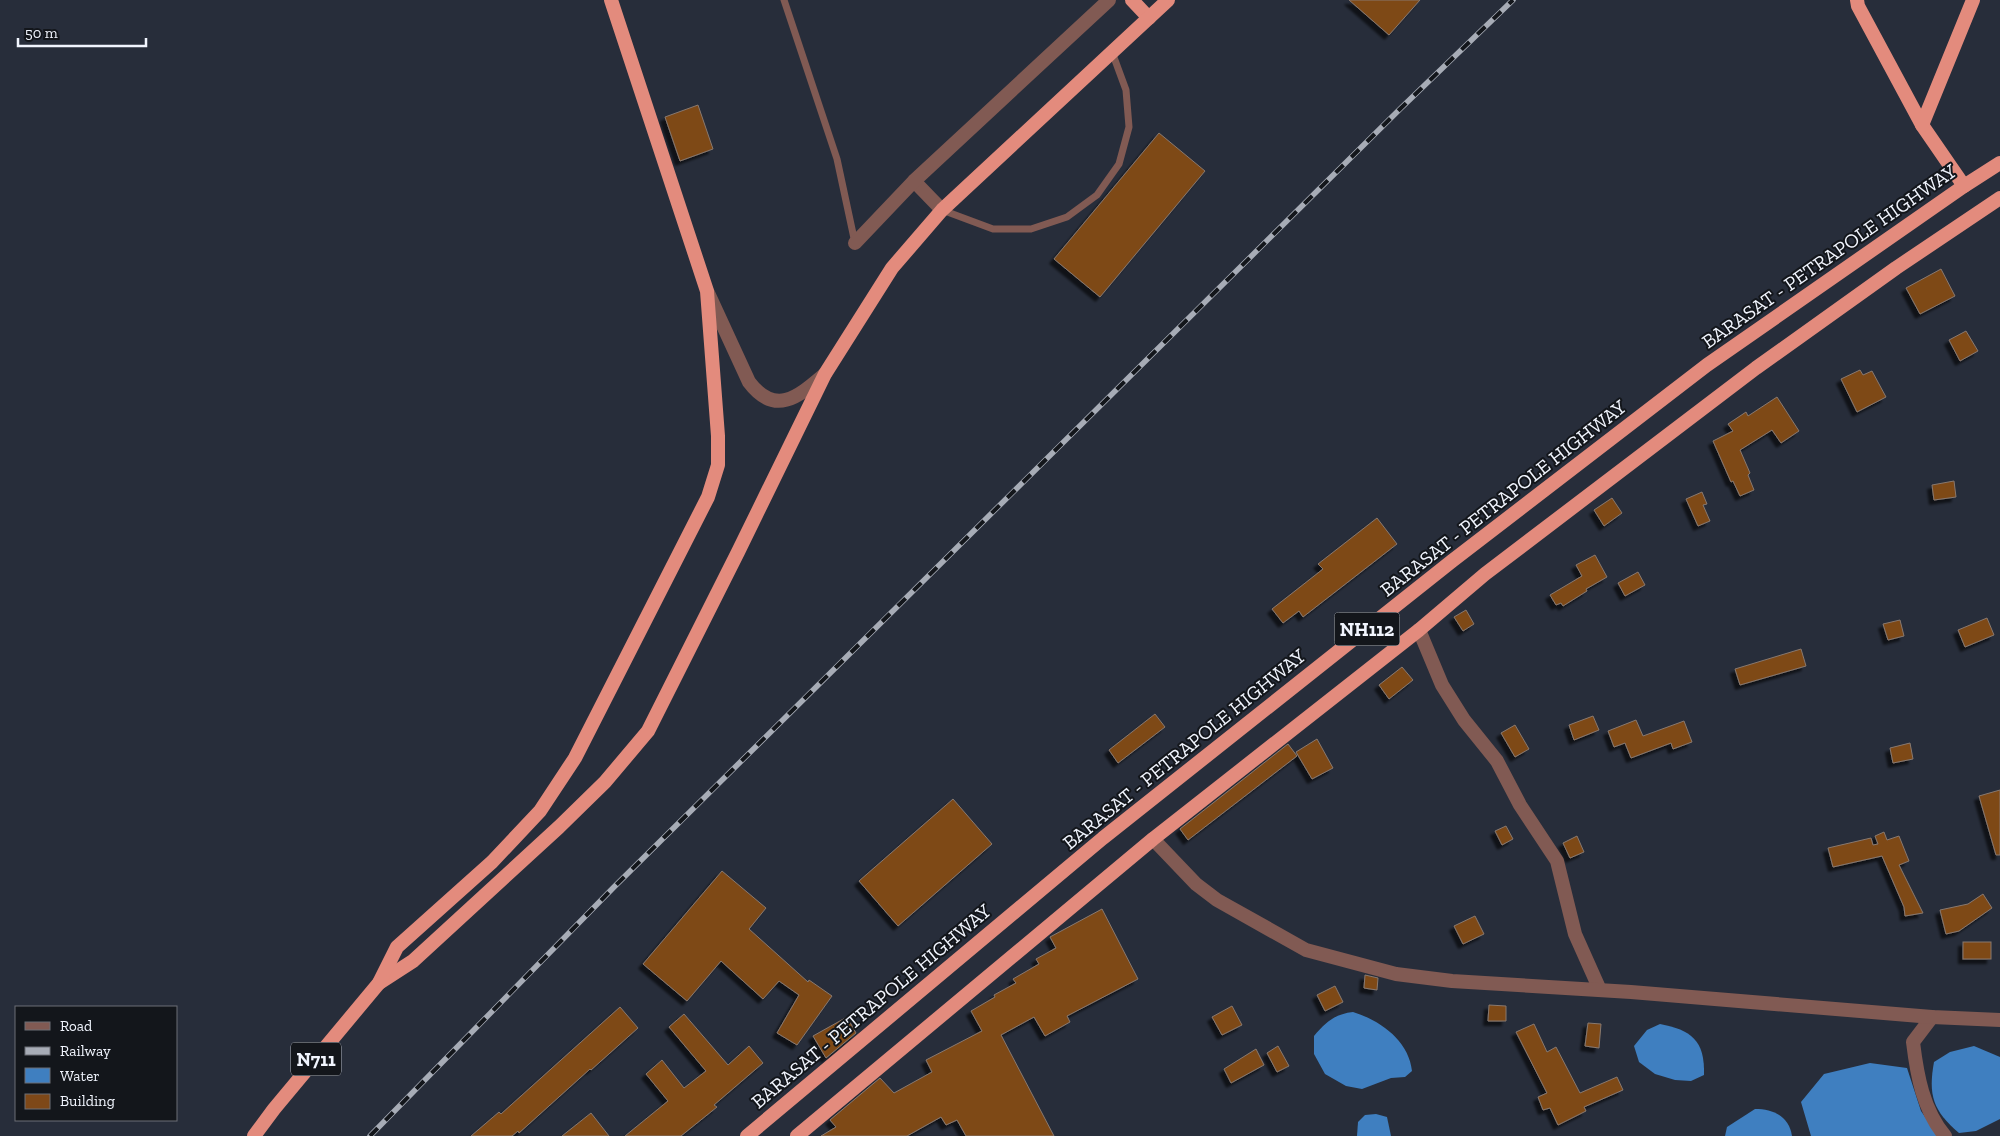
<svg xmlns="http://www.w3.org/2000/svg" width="2000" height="1136" font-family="'Zilla Slab',serif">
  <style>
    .water { fill: #3f7fc0 }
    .building { fill: #7e4818; stroke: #88796f; filter: url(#shadow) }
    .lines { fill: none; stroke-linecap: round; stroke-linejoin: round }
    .service { stroke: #815a53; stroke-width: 7 }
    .minor { stroke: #815a53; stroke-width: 14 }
    .tertiary { stroke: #815a53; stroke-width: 14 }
    .trunk { stroke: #e38b7d; stroke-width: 14 }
    .rail-casing { stroke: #a7acb6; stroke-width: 5.5 }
    .rail { stroke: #13161b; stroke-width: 4; stroke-dasharray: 11; stroke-linecap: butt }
    .labels { text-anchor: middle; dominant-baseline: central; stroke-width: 4; stroke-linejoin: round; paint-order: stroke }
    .shield { fill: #13161b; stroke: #aeb2ba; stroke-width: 1 }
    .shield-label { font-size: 19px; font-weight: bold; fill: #f1f5fe }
    .street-label { font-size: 20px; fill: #f1f5fe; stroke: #13161b }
  </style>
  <defs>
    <filter id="shadow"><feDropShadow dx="-4.5" dy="4.5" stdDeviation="1" flood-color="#0009"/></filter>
  </defs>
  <rect width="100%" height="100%" fill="#272d3a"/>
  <g class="water">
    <path d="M1353,1012C1380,1020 1409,1041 1412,1071L1405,1077L1391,1078L1362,1089L1346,1086L1325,1074L1314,1054V1036C1326,1022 1335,1014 1353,1012Z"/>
    <path d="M1660,1024C1691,1030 1705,1040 1704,1075L1691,1081L1675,1080L1655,1074L1639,1062L1634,1046L1647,1030Z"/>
    <path d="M1974,1046L2000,1057V1119L1976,1131L1959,1133C1933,1111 1928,1095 1934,1062L1950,1052Z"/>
    <path d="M1870,1063L1907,1068L1921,1111L1938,1136H1811L1801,1102L1824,1074Z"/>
    <path d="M1755,1109C1773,1109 1789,1116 1792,1136H1725L1727,1127Z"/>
    <path d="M1376,1114L1387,1117L1391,1136H1357L1358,1122L1365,1115Z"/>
  </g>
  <g class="building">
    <path d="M1349,0H1420L1389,35Z"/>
    <path d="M698,105L713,149L680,161L665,117Z"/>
    <path d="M1159,133L1205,171L1100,297L1054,259Z"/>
    <path d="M1941,269L1955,296L1920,314L1906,288Z"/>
    <path d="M1966,331L1978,351L1960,361L1949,340Z"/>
    <path d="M1860,370L1863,375L1872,371L1886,397L1857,412L1841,379Z"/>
    <path d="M1777,397L1799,431L1781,443L1772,430L1740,450L1750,473L1748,475L1754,490L1740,496L1733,481L1731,482L1713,441L1733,431L1728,424L1746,412L1748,416Z"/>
    <path d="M1954,481L1956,497L1934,500L1932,485Z"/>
    <path d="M1702,492L1707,504L1703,505L1710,521L1698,526L1686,499Z"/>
    <path d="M1612,498L1622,513L1604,526L1594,510Z"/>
    <path d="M1377,518L1397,544L1303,617L1299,611L1283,623L1272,609L1323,569L1318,564Z"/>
    <path d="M1595,555L1607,577L1586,589L1587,591L1563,606L1561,603L1556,605L1550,595L1582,576L1576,565Z"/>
    <path d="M1638,572L1645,585L1625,596L1618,583Z"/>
    <path d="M1466,610L1474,624L1463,631L1454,617Z"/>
    <path d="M1987,618L1994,635L1965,647L1958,630Z"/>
    <path d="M1900,620L1904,636L1888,640L1883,624Z"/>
    <path d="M1801,649L1806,666L1740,685L1735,669Z"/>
    <path d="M1402,667L1413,680L1389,699L1379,685Z"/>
    <path d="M1155,714L1165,727L1118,763L1109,750Z"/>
    <path d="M1593,716L1599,730L1574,740L1569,725Z"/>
    <path d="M1636,720L1643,736L1684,721L1692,742L1673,749L1671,743L1631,758L1625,743L1614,747L1608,731Z"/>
    <path d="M1515,725L1529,749L1515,757L1501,733Z"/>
    <path d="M1317,739L1333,768L1312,779L1296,752Z"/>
    <path d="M1910,743L1913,759L1893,763L1890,748Z"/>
    <path d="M1288,744L1297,756L1188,840L1180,829Z"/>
    <path d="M2000,790V855H1996L1979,796Z"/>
    <path d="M953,799L992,844L898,926L859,881Z"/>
    <path d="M1506,826L1513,839L1502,845L1495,831Z"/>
    <path d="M1884,832L1887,840L1899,836L1909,861L1899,865L1923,913L1905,916L1904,907L1882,856L1833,867L1828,848L1871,838L1873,845L1878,844L1875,836Z"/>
    <path d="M1577,836L1584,852L1570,858L1563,843Z"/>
    <path d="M722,871L766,908L749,929L808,982L809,980L832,996L797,1045L777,1033L799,995L779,981L763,999L721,961L687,1001L643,964Z"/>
    <path d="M1983,894L1992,908L1959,931L1946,934L1940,910L1968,904Z"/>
    <path d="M1102,909L1138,979L1067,1016L1070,1022L1045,1036L1034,1017L1001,1035L1054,1136H966L957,1120L946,1125L941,1117L907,1136H821L836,1127L830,1120L880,1078L894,1093L932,1072L926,1060L982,1031L971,1011L995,997L994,995L1016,983L1013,979L1039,964L1036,959L1056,948L1050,937Z"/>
    <path d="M1475,916L1484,934L1463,944L1454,926Z"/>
    <rect x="1963" y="942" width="28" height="17"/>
    <path d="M1365,975L1378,978L1377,990L1364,988Z"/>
    <path d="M1335,986L1343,1002L1325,1011L1317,995Z"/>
    <path d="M1489,1005L1506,1006V1021H1488Z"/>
    <path d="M1232,1006L1242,1025L1222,1035L1212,1017Z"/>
    <path d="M620,1007L638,1028L591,1070L590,1069L519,1133L518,1131L512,1136H471L499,1112L501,1114Z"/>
    <path d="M684,1014L728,1065L749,1046L763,1063L714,1105L717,1107L681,1136H625L668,1101L646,1074L662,1060L684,1088L706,1071L669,1027Z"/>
    <path d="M847,1017L856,1033L826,1058L813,1036Z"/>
    <path d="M1588,1023L1601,1024L1599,1048L1585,1046Z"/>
    <path d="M1534,1024L1547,1052L1556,1047L1580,1093L1617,1077L1623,1090L1584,1107L1586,1111L1558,1125L1550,1108L1543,1110L1538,1097L1547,1093L1516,1032Z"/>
    <path d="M1278,1046L1289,1066L1277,1072L1267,1053Z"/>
    <path d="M1256,1049L1264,1065L1231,1083L1224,1069Z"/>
    <path d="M591,1113L609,1136H562Z"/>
  </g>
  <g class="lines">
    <g class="service">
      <path d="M784,0L837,159L855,243"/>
      <path d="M942,210L993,229H1031L1067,217L1097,195L1119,164L1129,127L1126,90L1112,52"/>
    </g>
    <g class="minor">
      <path d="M914,181L942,210"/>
      <path d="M855,243L914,181L1109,0"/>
      <path d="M708,293L749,382C776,418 800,395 825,374"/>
      <path d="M1419,630L1442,685L1464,720L1497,761L1520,805L1557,861L1575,934L1600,990"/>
      <path d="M1932,1017L1913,1042C1917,1075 1923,1110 1945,1136"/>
    </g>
    <path class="tertiary" d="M1153,839L1196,884L1217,900L1306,950L1396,974L1452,981L1631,992L1932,1017L2000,1020"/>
    <g class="trunk">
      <path d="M1132,0L1149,18"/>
      <path d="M1857,0L1858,6L1922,125L1964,186"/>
      <path d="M1922,125L1973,0"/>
      <path d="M379,983L413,961L559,827L605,782L648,731L738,552L825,374L892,268L942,210L1168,0"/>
      <path d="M254,1136L274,1109L379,983L397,947L492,862L540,811L575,758L708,497L718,465V436L707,291L611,0"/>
      <path d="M747,1136L1103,838L1452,561L1707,365L1964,186L2000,163"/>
      <path d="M797,1136L1153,839L1419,630L1485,574L1756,368L1896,268L2000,198"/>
    </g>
    <defs>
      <path id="rail" d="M370,1136L614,887L1400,109L1513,0"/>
    </defs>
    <use href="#rail" class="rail-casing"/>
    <use href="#rail" class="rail"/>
  </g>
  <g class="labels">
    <g class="shield">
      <rect x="1334.5" y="612.5" width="65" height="33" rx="4"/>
      <rect x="291" y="1042.5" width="50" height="33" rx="4"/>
    </g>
    <g class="shield-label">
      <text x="1367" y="629">NH112</text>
      <text x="316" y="1059">N711</text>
    </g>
    <g class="street-label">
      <text transform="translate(1829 256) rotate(-35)">BARASAT - PETRAPOLE HIGHWAY</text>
      <text transform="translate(1503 498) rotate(-38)">BARASAT - PETRAPOLE HIGHWAY</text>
      <text transform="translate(1184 749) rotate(-39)">BARASAT - PETRAPOLE HIGHWAY</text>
      <text transform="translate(871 1006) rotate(-40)">BARASAT - PETRAPOLE HIGHWAY</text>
    </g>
  </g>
  <rect x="15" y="1006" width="162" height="115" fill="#13161b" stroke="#6c6f76"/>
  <rect x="25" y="1022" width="25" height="8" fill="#815a53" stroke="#6c6f76"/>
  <text x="60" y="1031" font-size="15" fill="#f1f5fe">Road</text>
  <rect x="25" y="1047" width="25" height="8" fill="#a7acb6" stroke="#6c6f76"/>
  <text x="60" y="1056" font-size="15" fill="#f1f5fe">Railway</text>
  <rect x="25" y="1068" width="25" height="15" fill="#3f7fc0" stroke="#6c6f76"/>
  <text x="60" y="1081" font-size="15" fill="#f1f5fe">Water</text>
  <rect x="25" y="1094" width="25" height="15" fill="#7e4818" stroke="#6c6f76"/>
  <text x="60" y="1106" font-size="15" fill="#f1f5fe">Building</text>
  <path d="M18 38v8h128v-8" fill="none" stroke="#f1f5fe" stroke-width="2.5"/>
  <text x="25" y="38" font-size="15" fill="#f1f5fe" stroke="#13161b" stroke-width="4" paint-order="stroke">50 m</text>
</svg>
